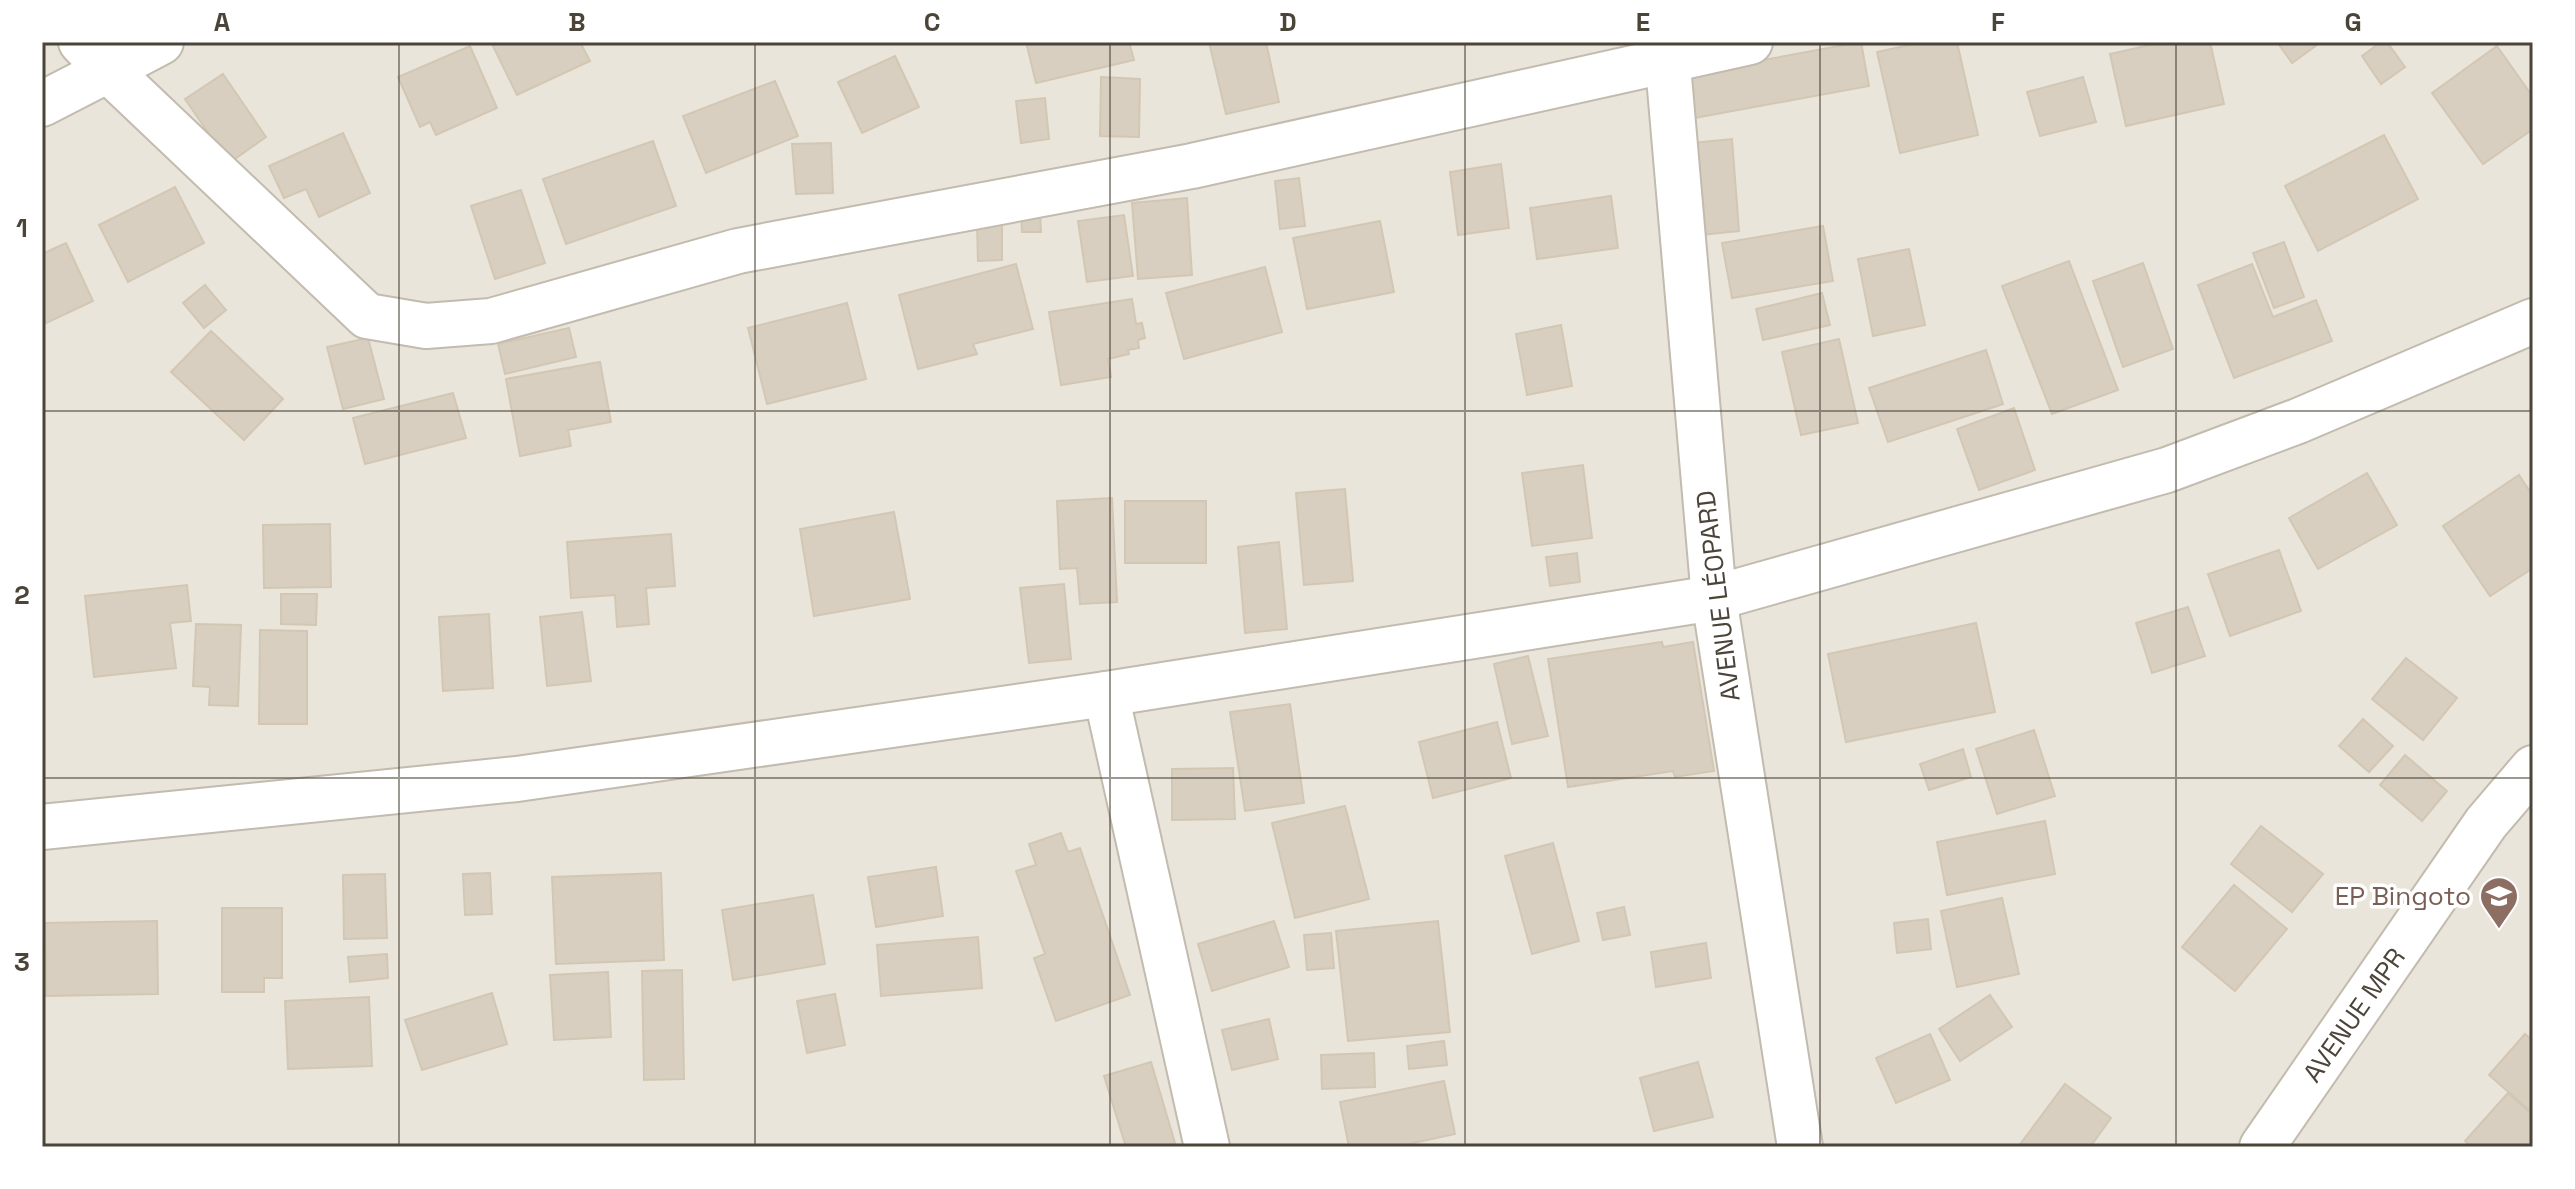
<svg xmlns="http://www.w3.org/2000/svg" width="2575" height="1189" font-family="'Space Grotesk',sans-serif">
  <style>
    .residential { fill: #eae5da }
    .building { fill: #d8cfc1; stroke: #d3c7b4; stroke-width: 2 }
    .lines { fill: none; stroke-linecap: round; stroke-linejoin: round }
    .street-casing { stroke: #c2bbae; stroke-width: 48 }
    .street { stroke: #fff; stroke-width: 44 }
    .grid { fill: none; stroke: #4b4439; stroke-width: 2; stroke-opacity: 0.55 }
    .labels { text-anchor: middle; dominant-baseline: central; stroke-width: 7; stroke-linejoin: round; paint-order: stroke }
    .street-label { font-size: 26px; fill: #4b4439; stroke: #fff }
    .education-label { font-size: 26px; fill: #785e54; stroke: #fff; text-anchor: end }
    .neatline { fill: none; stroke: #4b4439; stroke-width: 3 }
    .grid-label { font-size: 26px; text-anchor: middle; font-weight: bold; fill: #4b4439 }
  </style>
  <rect width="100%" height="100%" fill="#f6f3ec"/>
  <rect class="residential" x="42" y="42" width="2491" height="1105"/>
  <g class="building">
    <path d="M491,42H580L590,61L517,95Z"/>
    <path d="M1026,42H1129L1134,60L1036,83Z"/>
    <path d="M1209,42H1266L1279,102L1226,114Z"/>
    <path d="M1861,42L1869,86L1689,119L1682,75Z"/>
    <path d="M1923,42H1957L1978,135L1900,153L1877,52Z"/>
    <path d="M2163,42H2210L2224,104L2126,126L2110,54Z"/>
    <path d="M2277,42H2321L2292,63Z"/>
    <path d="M2381,42H2387L2405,67L2381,84L2362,56Z"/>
    <path d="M470,46L497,108L436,135L430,122L420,127L398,77Z"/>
    <path d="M2497,46L2533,97V129L2483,164L2432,93Z"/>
    <path d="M895,56L919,107L862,133L838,82Z"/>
    <path d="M223,74L266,137L229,163L185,99Z"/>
    <path d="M1101,77L1140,79L1139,137L1100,136Z"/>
    <path d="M2083,77L2096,122L2040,136L2027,92Z"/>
    <path d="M775,81L798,136L706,173L683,116Z"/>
    <path d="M1045,98L1049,139L1021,143L1016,101Z"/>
    <path d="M343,133L370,193L319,217L306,189L284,198L269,166Z"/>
    <path d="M2384,135L2418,199L2318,251L2285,186Z"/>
    <path d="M1732,139L1739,231L1701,235L1692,143Z"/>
    <path d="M653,141L676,206L566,244L543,179Z"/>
    <path d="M831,143L833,193L796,194L792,144Z"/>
    <path d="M1501,164L1509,228L1458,235L1450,172Z"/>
    <path d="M1299,178L1305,226L1280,229L1275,181Z"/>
    <path d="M175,187L204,243L128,282L99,225Z"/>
    <path d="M521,190L545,263L495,279L471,206Z"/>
    <path d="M1611,196L1618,248L1537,259L1530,208Z"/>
    <path d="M1187,198L1192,275L1138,279L1132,203Z"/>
    <path d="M1040,212L1041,232H1022L1021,213Z"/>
    <path d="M1124,215L1133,276L1087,282L1078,221Z"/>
    <path d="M1380,221L1394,292L1307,309L1293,238Z"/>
    <path d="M977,223H1002V260L978,261Z"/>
    <path d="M1823,226L1833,281L1732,298L1722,243Z"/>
    <path d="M2284,242L2304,297L2274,308L2253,253Z"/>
    <path d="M66,243L93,301L42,325V254Z"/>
    <path d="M1909,249L1925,325L1873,336L1858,259Z"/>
    <path d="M2069,261L2118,390L2052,414L2002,286Z"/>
    <path d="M2143,263L2173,349L2123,367L2093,281Z"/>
    <path d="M1016,264L1033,329L973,344L977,354L918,369L899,295Z"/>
    <path d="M2252,264L2273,317L2316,300L2332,341L2234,378L2198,285Z"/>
    <path d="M1265,267L1282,332L1184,359L1166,293Z"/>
    <path d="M205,285L226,310L204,328L183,303Z"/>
    <path d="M1822,293L1830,325L1763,340L1756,309Z"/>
    <path d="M1132,299L1136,324L1142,323L1145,338L1138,340L1139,348L1128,350L1129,354L1108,359L1111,377L1061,385L1049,312Z"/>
    <path d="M847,303L866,379L767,404L748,328Z"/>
    <path d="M1561,325L1572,386L1527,395L1516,334Z"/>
    <path d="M569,328L576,357L505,374L498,344Z"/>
    <path d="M211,331L283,399L244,440L171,372Z"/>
    <path d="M368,338L384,399L343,409L327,347Z"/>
    <path d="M1839,339L1858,423L1801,435L1782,352Z"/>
    <path d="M1986,350L2003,404L1888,442L1869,388Z"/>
    <path d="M600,362L611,422L568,430L571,446L520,456L506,379Z"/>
    <path d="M453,393L466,438L365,464L353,418Z"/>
    <path d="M2014,408L2035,470L1979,490L1957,429Z"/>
    <path d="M1583,465L1592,538L1532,546L1522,473Z"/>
    <path d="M2367,473L2397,525L2318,569L2289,518Z"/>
    <path d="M2519,475L2533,496V568L2490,596L2443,526Z"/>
    <path d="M1345,489L1353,581L1304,585L1296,493Z"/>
    <path d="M1112,498L1117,602L1080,604L1077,568L1060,569L1057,501Z"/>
    <rect x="1125" y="501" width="81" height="62"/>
    <path d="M894,512L910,599L814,616L800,529Z"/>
    <path d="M330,524L331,587L264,588L263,525Z"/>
    <path d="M671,534L675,586L646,588L649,624L617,627L615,595L571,598L567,542Z"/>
    <path d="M1279,542L1287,629L1245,633L1238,547Z"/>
    <path d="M2279,550L2301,611L2230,636L2208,574Z"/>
    <path d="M1577,553L1580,582L1550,586L1546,557Z"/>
    <path d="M1064,584L1071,659L1029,663L1020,588Z"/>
    <path d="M187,585L191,621L170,623L176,668L94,677L85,596Z"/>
    <path d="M281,594H317L316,625L281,624Z"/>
    <path d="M2188,607L2205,656L2152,673L2136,623Z"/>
    <path d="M582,612L591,681L547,686L540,617Z"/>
    <path d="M489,614L493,688L443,691L439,617Z"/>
    <path d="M1976,623L1995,712L1846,742L1828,654Z"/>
    <path d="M196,624L241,625L238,706L209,705L210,687L193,686Z"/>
    <path d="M260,630L307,631V724H259Z"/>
    <path d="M1662,642L1663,647L1693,642L1714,771L1675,777L1673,771L1568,787L1548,659Z"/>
    <path d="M1528,656L1548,736L1512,744L1494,664Z"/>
    <path d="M2406,658L2457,698L2423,740L2372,699Z"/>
    <path d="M1290,704L1304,803L1245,811L1230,712Z"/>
    <path d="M2363,719L2393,746L2369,772L2339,746Z"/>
    <path d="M1497,722L1511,778L1433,798L1419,742Z"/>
    <path d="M2034,730L2055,796L1997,814L1976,749Z"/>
    <path d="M1963,749L1971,777L1929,790L1920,764Z"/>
    <path d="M2405,755L2447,791L2422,821L2380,785Z"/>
    <path d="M1233,768L1235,819L1172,820V769Z"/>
    <path d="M1345,806L1369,899L1295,918L1272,823Z"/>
    <path d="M2045,821L2055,874L1947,895L1937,842Z"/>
    <path d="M2261,826L2323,874L2292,912L2231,864Z"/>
    <path d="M1061,833L1068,852L1080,848L1130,995L1056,1021L1034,958L1045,954L1016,871L1036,865L1029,844Z"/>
    <path d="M1553,843L1579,941L1532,954L1505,856Z"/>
    <path d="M936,867L943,916L876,927L868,877Z"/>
    <path d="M490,873L492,914L465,915L463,874Z"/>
    <path d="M661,873L664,960L556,964L552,877Z"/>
    <path d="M385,874L387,938L344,939L343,875Z"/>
    <path d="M2234,885L2287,929L2235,991L2182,947Z"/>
    <path d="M813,895L825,964L733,980L722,910Z"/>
    <path d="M2002,898L2019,974L1957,987L1941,911Z"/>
    <path d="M1624,907L1630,935L1603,940L1597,913Z"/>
    <path d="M222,908H282V978H264V992H222Z"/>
    <path d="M1928,919L1931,949L1897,953L1894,923Z"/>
    <path d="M157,921L158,994L46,996L45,923Z"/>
    <path d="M1274,921L1289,967L1212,991L1198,944Z"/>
    <path d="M1438,921L1450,1032L1348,1041L1336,931Z"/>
    <path d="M1331,933L1334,968L1307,970L1304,935Z"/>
    <path d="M978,937L982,988L881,996L877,945Z"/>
    <path d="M1706,943L1711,978L1656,987L1651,952Z"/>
    <path d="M387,954L388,978L350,982L348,957Z"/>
    <path d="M682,970L684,1079L644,1080L642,971Z"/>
    <path d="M608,972L611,1037L554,1040L550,975Z"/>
    <path d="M492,993L507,1044L422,1070L405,1020Z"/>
    <path d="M835,994L845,1045L807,1053L797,1001Z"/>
    <path d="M1990,995L2012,1027L1960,1061L1939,1029Z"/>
    <path d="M369,997L372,1066L288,1069L285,1001Z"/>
    <path d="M1269,1019L1278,1059L1232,1070L1222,1030Z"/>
    <path d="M1930,1034L1950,1080L1896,1103L1876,1058Z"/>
    <path d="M2525,1034L2533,1041V1105L2529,1110L2489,1075Z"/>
    <path d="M1444,1041L1447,1065L1409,1069L1407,1046Z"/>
    <path d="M1374,1053L1375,1087L1322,1089L1321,1055Z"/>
    <path d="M1151,1062L1175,1143L1160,1147H1126L1104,1076Z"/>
    <path d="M1698,1062L1713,1117L1654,1131L1640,1078Z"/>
    <path d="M1444,1081L1455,1134L1395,1147H1349L1340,1102Z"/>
    <path d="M2065,1084L2111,1118L2090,1147H2018Z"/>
    <path d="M2508,1093L2533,1115V1147H2472L2465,1141Z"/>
  </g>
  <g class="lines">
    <defs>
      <g id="street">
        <path d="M81,42L108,70L161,42"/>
        <path d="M1666,42L1714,598L1800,1147"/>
        <path d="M42,104L108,70L367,316L426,326L491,321L738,251L1192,166L1750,42"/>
        <path d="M1106,694L1207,1147"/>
        <path d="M42,827L517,779L1106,694L1714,598L2167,470L2298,421L2533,321"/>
        <path d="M2262,1147L2486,823L2533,768"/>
      </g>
    </defs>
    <use href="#street" class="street-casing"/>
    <use href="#street" class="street"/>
  </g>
  <path class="grid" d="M399,42V1147M755,42V1147M1110,42V1147M1465,42V1147M1820,42V1147M2176,42V1147M42,411H2533M42,778H2533"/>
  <defs>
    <symbol id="school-pin" viewBox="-11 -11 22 30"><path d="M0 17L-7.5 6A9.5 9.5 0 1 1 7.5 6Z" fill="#8d6e63" stroke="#fff"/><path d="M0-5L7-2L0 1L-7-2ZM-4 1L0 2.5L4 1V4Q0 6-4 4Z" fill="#fff"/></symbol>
  </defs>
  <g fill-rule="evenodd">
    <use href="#school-pin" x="2477" y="874" width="44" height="60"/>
  </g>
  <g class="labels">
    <g class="street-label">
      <text transform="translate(1718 596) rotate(-97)">AVENUE LÉOPARD</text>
      <text transform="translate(2354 1015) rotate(-55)">AVENUE MPR</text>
    </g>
    <g class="education-label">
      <text x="2471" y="896">EP Bingoto</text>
    </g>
  </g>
  <rect width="2575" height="1189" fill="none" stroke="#ffffff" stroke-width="88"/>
  <rect x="44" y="44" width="2487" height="1101" class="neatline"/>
  <g class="grid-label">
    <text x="222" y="31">A</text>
    <text x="577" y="31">B</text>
    <text x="932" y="31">C</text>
    <text x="1288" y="31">D</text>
    <text x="1643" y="31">E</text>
    <text x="1998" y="31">F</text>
    <text x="2353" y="31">G</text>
    <text x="22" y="237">1</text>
    <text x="22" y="604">2</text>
    <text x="22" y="971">3</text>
  </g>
</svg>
